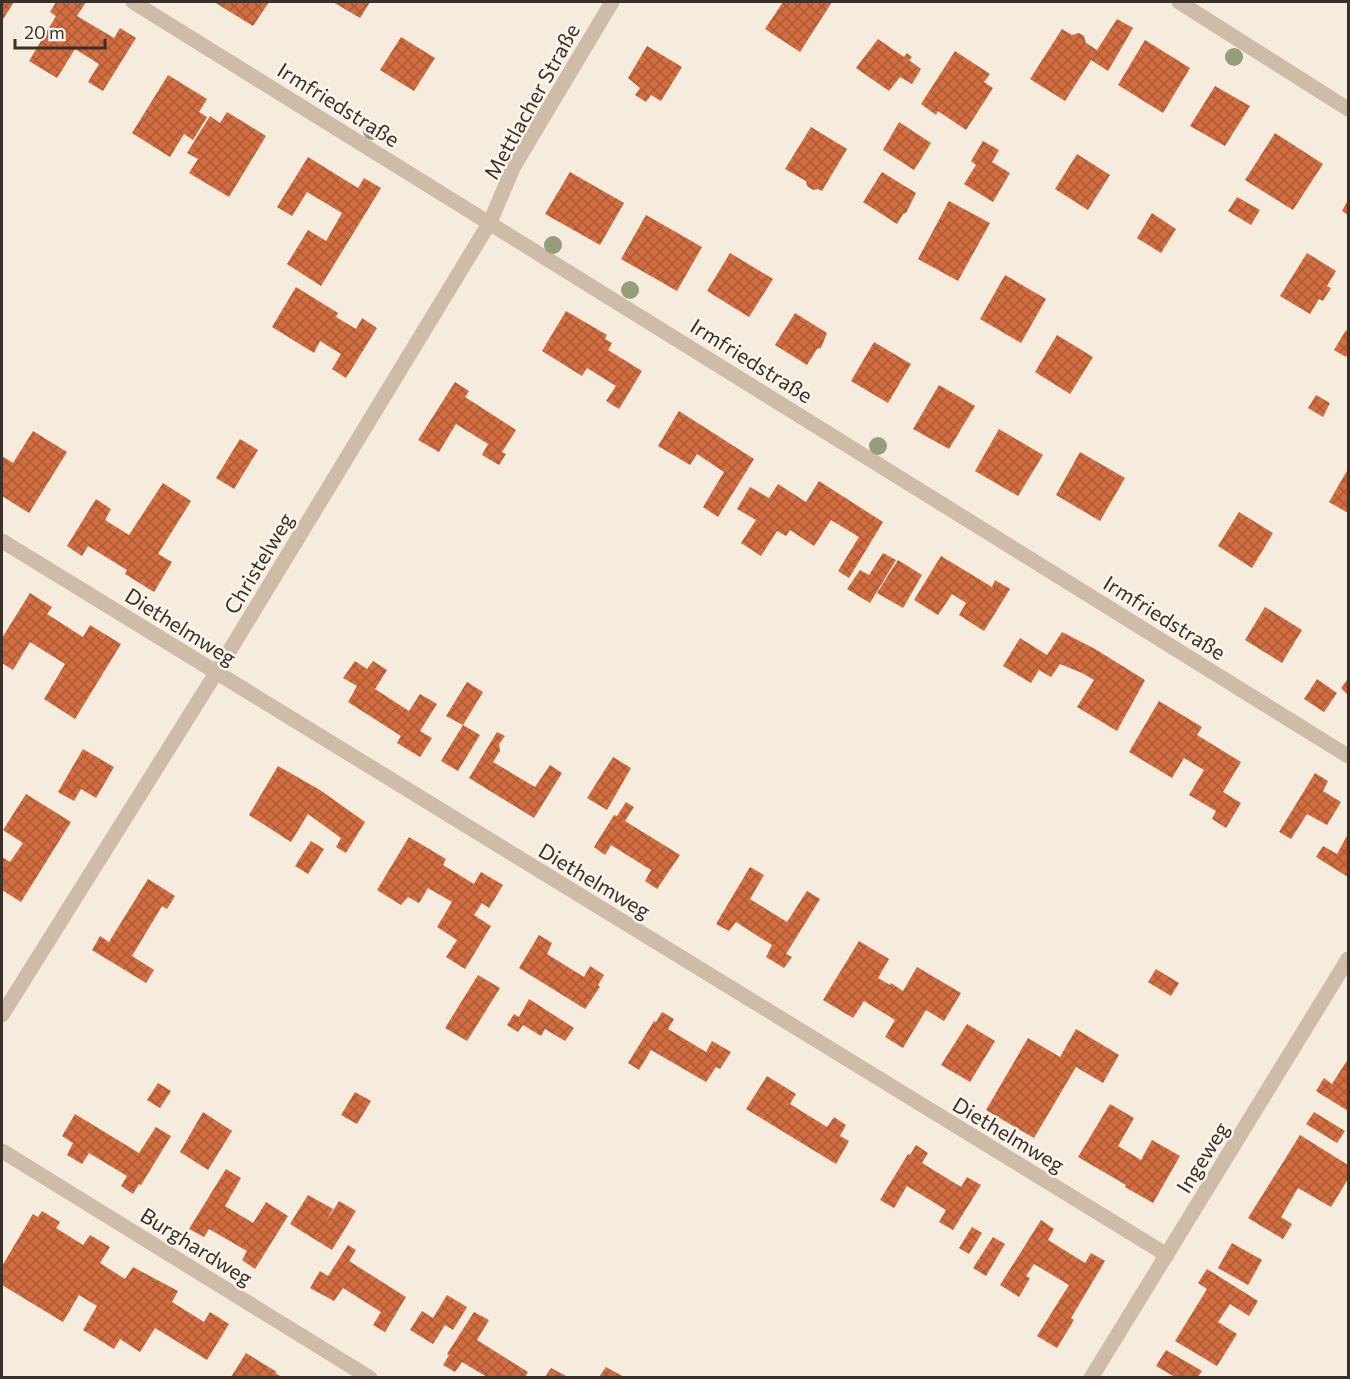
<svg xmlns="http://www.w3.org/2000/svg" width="1350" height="1379" font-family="Commissioner,sans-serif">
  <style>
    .building { fill: url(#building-cross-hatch) }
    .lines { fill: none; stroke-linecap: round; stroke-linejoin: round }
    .minor { stroke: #cfbca8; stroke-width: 15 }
    .tree { fill: #959d7b }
    .labels { text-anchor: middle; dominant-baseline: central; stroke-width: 5; stroke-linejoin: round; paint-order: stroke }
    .street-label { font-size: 21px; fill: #3b3029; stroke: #fcf5eb }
  </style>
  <defs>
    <pattern id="building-cross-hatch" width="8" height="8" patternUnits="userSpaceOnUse" patternTransform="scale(1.5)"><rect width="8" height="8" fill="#d16d40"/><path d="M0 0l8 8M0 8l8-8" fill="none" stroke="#ab5a36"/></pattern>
  </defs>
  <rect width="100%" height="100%" fill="#f5ecde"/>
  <g class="building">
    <path d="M2,2H14L2,21Z"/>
    <path d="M56,2H86L77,16L114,38L120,28L136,38L103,91L88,82L99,64L75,49L57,78L29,61L56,16L50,12Z"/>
    <path d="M214,2H269L253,26Z"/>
    <path d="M333,2H370L360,18Z"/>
    <path d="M783,2H832L800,52L765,29Z"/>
    <path d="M1117,19L1133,28L1108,71L1091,60L1065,101L1030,79L1062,29L1072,35L1079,33L1084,36L1086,43L1097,50Z"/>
    <path d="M401,37L435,58L414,91L380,70Z"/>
    <path d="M878,39L904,57L907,53L912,57L909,60L921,69L912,84L900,77L889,91L856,68Z"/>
    <path d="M1145,40L1190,68L1163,113L1118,85Z"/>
    <path d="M647,46L682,67L661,101L651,95L646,102L635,95L640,88L628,78Z"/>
    <path d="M955,51L990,74L984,82L993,88L966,130L938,111L936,115L921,104Z"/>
    <path d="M168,75L207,99L199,112L207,117L193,140L184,134L170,157L132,133Z"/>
    <path d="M1215,86L1250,106L1225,146L1190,126Z"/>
    <path d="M227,112L266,136L229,197L189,173L198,159L187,153L210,116L220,123Z"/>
    <path d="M899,122L931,143L914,170L883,150Z"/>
    <path d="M811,127L847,149L822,191L818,189L813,190L807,186L806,181L785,169Z"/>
    <path d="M1275,133L1323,164L1293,210L1245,180Z"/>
    <path d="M983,141L999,150L992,162L1010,173L993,202L964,184L976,165L971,161Z"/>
    <path d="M1077,154L1110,175L1088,210L1055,189Z"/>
    <path d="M308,157L358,188L364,178L381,188L321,286L287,264L308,230L326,241L342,213L307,192L292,216L277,207Z"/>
    <path d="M570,172L624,203L600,245L545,214Z"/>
    <path d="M882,172L916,193L906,213L903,214L897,224L863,202Z"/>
    <path d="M1237,197L1260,210L1251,225L1228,211Z"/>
    <path d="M1348,200V215L1342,211Z"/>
    <path d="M949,201L990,223L958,281L918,259Z"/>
    <path d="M1152,213L1176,229L1161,253L1137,238Z"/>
    <path d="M646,215L702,247L677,291L621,259Z"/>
    <path d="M730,253L773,279L749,317L707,291Z"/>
    <path d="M1307,253L1336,271L1327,286L1331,288L1323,301L1319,299L1310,314L1280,296Z"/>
    <path d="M1005,275L1046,299L1021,343L980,319Z"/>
    <path d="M296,287L338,313L336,317L356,329L362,318L377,328L346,378L332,369L341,354L320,341L314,353L272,327Z"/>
    <path d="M566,311L607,335L605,339L612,343L608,350L642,371L619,409L606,401L616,386L587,368L582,376L542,351Z"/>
    <path d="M795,313L827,333L821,348L817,349L807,365L775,345Z"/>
    <path d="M1346,330L1348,331V353L1346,357L1334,350Z"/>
    <path d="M1057,335L1093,357L1070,394L1035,372Z"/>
    <path d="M874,342L911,364L888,403L851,381Z"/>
    <path d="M455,382L469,391L465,397L516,430L502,452L506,454L499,465L482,455L488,444L456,424L439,452L418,440Z"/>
    <path d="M939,385L975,406L949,449L913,429Z"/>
    <path d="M1316,395L1330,403L1323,417L1308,408Z"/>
    <path d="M679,411L754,459L718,517L703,507L724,472L697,454L690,465L658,446Z"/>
    <path d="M999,429L1043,455L1018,496L975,471Z"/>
    <path d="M33,431L67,452L29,513L2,496V456L13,463Z"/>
    <path d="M240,439L258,450L234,489L216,478Z"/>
    <path d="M1080,452L1125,478L1100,521L1056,495Z"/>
    <path d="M1348,469V513L1329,502Z"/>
    <path d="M819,481L883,522L849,578L838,571L859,537L831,520L814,546L790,530L786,536L777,531L761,556L741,543L756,520L737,509L750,487L769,498L778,484L806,502Z"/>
    <path d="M163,483L191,501L158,554L172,562L154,592L125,574L127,570L88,546L82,556L67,546L96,499L111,509L105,520L129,535Z"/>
    <path d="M1239,512L1273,533L1252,568L1218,546Z"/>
    <path d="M883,553L896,560L870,603L847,589L860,570L869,575Z"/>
    <path d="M941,556L992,587L995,580L1010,589L984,631L959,615L966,603L952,594L938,615L914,600Z"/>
    <path d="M898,560L922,575L903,608L877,593Z"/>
    <path d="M30,593L52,607L47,614L83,637L90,625L121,644L75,719L44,699L65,664L30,642L13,670L2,663V638Z"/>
    <path d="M1265,607L1302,630L1282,663L1245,640Z"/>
    <path d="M1062,632L1095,649L1145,680L1117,731L1077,707L1094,680L1082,673L1060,664L1051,677L1039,670L1031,683L1003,666L1020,638L1047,655Z"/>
    <path d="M355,661L367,669L373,661L387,670L375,689L409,711L420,694L437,704L420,731L432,738L420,757L397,743L401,736L348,702L357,686L343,678Z"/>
    <path d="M1317,679L1337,693L1324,712L1304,699Z"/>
    <path d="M1348,679V695L1341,688Z"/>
    <path d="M467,682L483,692L463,725L480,735L458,771L441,761L463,725L446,716Z"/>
    <path d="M1159,701L1202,727L1197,735L1241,762L1223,792L1241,803L1226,828L1212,819L1216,811L1189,795L1204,770L1184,758L1172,778L1129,752Z"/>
    <path d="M497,732L505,736L499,744L500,751L493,762L535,787L550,765L562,773L534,818L469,778Z"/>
    <path d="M83,749L114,767L96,798L81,789L74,801L58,792Z"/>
    <path d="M613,757L631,768L607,810L587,798Z"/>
    <path d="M278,766L320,790L365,822L346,853L336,847L341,838L308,814L291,842L249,815Z"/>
    <path d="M1315,773L1328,781L1323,791L1341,802L1327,825L1307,814L1291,839L1279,832Z"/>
    <path d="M26,794L71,822L21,902L2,890V857L10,862L23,843L3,830Z"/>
    <path d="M626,802L634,807L625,821L680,855L657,889L645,881L651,870L611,845L605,855L594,847L614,815L617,816Z"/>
    <path d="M1348,834V877L1316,857L1323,846L1337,854Z"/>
    <path d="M409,837L446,859L443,865L474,884L481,872L503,885L489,908L482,903L474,915L491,926L465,969L446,957L457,940L437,927L452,902L428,888L419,903L408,897L401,905L377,890Z"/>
    <path d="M311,841L324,849L308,874L295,866Z"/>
    <path d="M750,867L764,875L750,899L787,922L807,891L820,899L786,954L792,957L784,968L766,957L772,945L736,922L729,931L716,924Z"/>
    <path d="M148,879L175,896L167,909L162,906L132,956L154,970L146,983L92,950L100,936L109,942Z"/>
    <path d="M539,935L552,943L547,954L584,977L590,966L604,975L598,985L600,987L585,1009L519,968Z"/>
    <path d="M859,941L889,959L878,978L890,985L891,983L903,991L917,967L961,993L944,1021L926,1010L903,1048L885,1037L895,1020L864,1001L853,1018L823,1000Z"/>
    <path d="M1156,969L1179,983L1171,996L1148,982Z"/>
    <path d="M478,975L500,988L467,1041L445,1028Z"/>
    <path d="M529,999L574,1028L565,1041L545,1029L541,1036L523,1025L518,1032L507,1025L514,1014L519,1017Z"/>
    <path d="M662,1012L674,1019L668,1029L706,1052L712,1041L731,1052L720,1069L716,1067L706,1082L651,1050L639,1070L628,1063L654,1021L656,1022Z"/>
    <path d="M967,1024L995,1041L970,1082L941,1065Z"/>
    <path d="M1076,1029L1119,1055L1103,1083L1076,1067L1034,1138L986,1110L1028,1038L1060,1057Z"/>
    <path d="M1348,1059V1111L1316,1091L1324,1078L1332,1084Z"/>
    <path d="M767,1076L796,1094L790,1104L827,1127L834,1117L846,1125L840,1136L849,1141L836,1164L746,1109Z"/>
    <path d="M158,1083L171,1091L160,1108L147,1100Z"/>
    <path d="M355,1092L371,1101L357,1124L341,1115Z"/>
    <path d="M1110,1104L1134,1118L1118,1146L1141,1160L1152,1140L1180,1156L1153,1203L1125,1187L1126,1185L1078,1157Z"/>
    <path d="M203,1112L232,1131L208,1170L180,1152Z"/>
    <path d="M1314,1112L1345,1131L1337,1143L1306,1124Z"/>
    <path d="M75,1114L139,1153L156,1127L171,1136L141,1185L139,1184L133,1194L121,1186L127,1176L89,1153L82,1164L67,1155L73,1143L62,1136Z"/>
    <path d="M1300,1135L1348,1165V1179L1331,1207L1298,1188L1281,1217L1292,1224L1283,1239L1248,1218Z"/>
    <path d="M916,1145L928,1153L922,1163L961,1187L967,1177L981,1185L953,1230L939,1222L946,1210L907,1186L894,1208L880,1200L908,1154L910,1155Z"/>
    <path d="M226,1169L241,1178L225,1206L253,1223L266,1202L288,1216L255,1269L242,1260L247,1251L209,1229L204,1237L189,1229Z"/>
    <path d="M308,1195L333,1209L326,1222L339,1201L356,1211L332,1250L290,1224Z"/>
    <path d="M42,1211L60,1222L56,1228L83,1245L90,1235L110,1247L100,1263L125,1279L133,1267L178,1291L172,1302L204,1322L210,1312L229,1324L207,1360L155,1328L140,1352L120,1339L114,1349L83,1330L97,1306L79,1295L63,1322L2,1285V1266L33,1214L38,1217Z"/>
    <path d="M1041,1220L1054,1229L1048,1240L1085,1263L1091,1253L1105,1261L1071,1318L1074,1320L1057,1348L1037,1336L1069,1285L1034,1264L1026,1276L1030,1278L1019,1297L1000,1285Z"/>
    <path d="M972,1227L982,1233L969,1254L959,1248Z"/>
    <path d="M993,1237L1005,1244L986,1276L973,1268Z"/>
    <path d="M1232,1243L1262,1260L1248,1285L1218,1268Z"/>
    <path d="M348,1245L356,1250L349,1261L406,1297L385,1332L373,1325L381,1312L343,1288L334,1301L310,1288L320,1271L328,1276Z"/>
    <path d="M1207,1269L1258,1301L1249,1316L1230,1304L1218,1322L1237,1334L1217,1366L1175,1341L1207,1289L1198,1283Z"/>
    <path d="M447,1295L467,1307L453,1330L445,1325L433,1344L410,1330L422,1311L433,1318Z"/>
    <path d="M474,1312L489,1320L477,1340L528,1372L525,1377H487L462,1362L455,1372L443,1365L449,1355L447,1354Z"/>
    <path d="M1166,1350L1202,1371L1198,1377H1175L1156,1366Z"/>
    <path d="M246,1353L277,1372L275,1373L282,1377H231Z"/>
    <path d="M606,1367L624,1377H599Z"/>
    <path d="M551,1368L568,1377H545Z"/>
  </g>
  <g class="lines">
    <g class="minor">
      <path d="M133,2L1348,756"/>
      <path d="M1179,2L1348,109"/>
      <path d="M2,541L1167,1255"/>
      <path d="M2,1015L216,673L490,222L513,168L612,2"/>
      <path d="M2,1151L370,1378"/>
      <path d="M1091,1378L1348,959"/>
    </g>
  </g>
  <g class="tree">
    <circle cx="1234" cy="57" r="9"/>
    <circle cx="372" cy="131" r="9"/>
    <circle cx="553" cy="245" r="9"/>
    <circle cx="630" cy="290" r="9"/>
    <circle cx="878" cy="446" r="9"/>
  </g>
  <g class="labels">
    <g class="street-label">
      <text transform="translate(531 101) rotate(-61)">Mettlacher Straße</text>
      <text transform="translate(339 104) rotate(32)">Irmfriedstraße</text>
      <text transform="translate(752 360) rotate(32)">Irmfriedstraße</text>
      <text transform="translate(258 563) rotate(-59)">Christelweg</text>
      <text transform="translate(1165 617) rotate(32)">Irmfriedstraße</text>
      <text transform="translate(181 626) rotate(32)">Diethelmweg</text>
      <text transform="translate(595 880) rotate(31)">Diethelmweg</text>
      <text transform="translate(1009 1134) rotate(31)">Diethelmweg</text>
      <text transform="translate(1202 1157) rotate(-58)">Ingeweg</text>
      <text transform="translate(197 1246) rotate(32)">Burghardweg</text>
    </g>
  </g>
  <rect width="1350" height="1379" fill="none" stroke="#3b3029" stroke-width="6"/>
  <path d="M15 39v9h90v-9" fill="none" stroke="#3b3029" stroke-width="3"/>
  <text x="24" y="39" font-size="18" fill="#3b3029" stroke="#fcf5eb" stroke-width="4.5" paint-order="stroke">20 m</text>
</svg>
